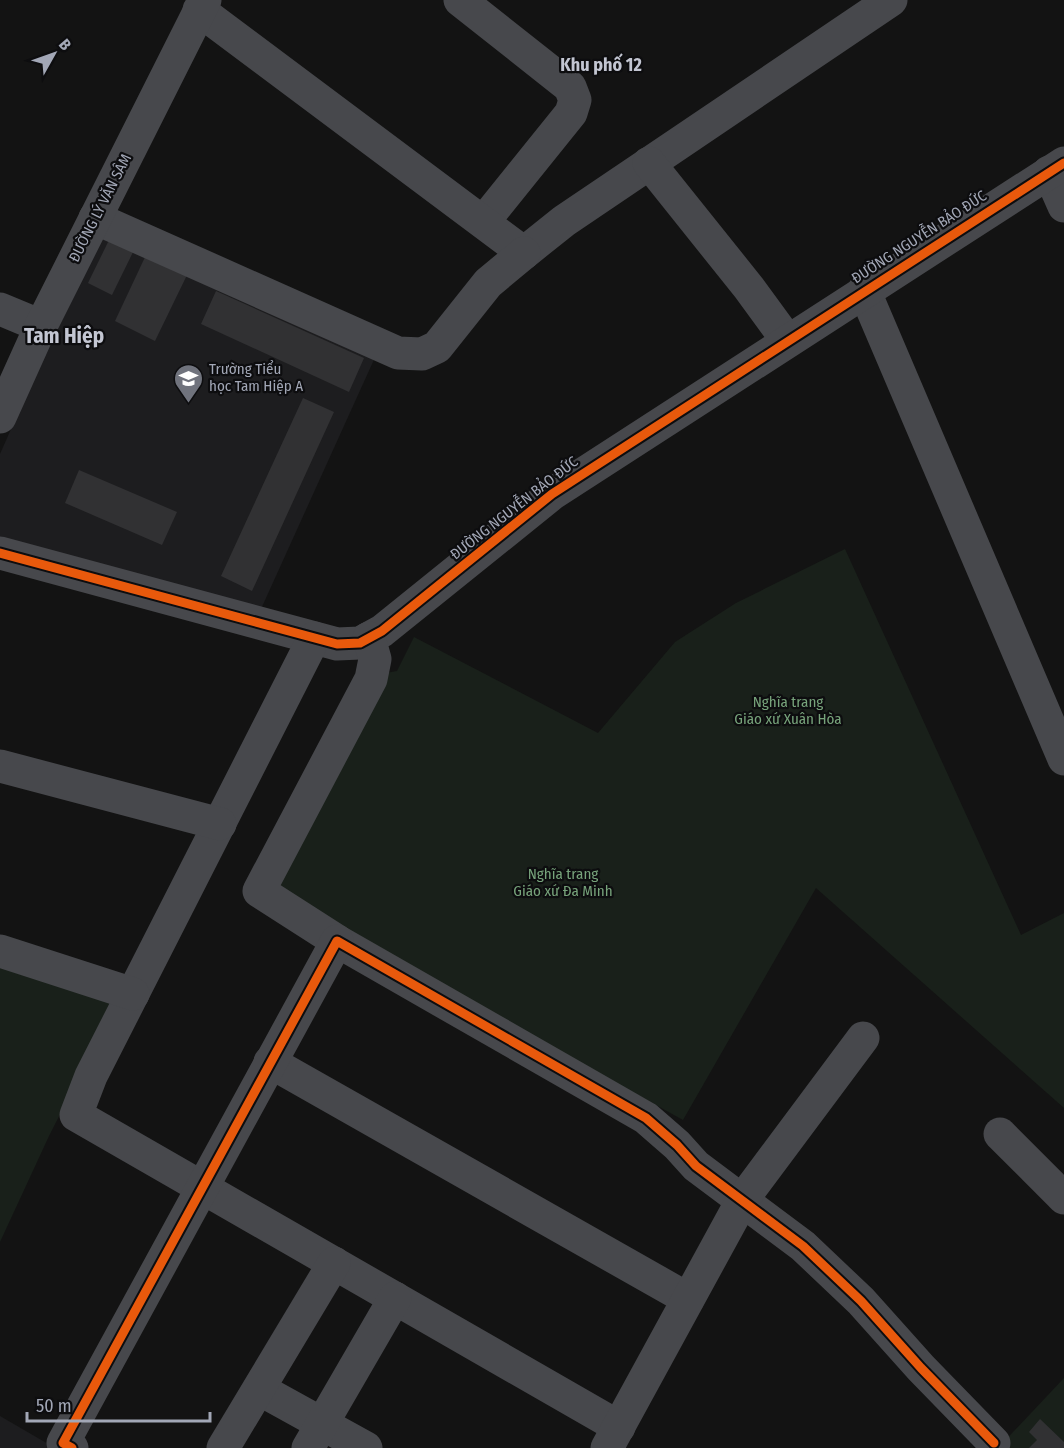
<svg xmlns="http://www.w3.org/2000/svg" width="1064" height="1448" font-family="'Fira Sans Condensed',sans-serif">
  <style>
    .built { fill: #1d1d1f }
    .green { fill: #19201a }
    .building { fill: #313133 }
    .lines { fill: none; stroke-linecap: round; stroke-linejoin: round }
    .minor { stroke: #47484c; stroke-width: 33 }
    .cycleway-casing { stroke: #0d0d0f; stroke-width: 13 }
    .cycleway { stroke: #e8590c; stroke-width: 9 }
    .labels { text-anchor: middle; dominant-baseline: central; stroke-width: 4.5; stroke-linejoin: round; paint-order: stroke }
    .street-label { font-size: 15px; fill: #a2a7b6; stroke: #0d0d0f }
    .poi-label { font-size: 15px; fill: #a2a7b6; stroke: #0d0d0f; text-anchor: start }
    .park-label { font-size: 15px; fill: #77a37b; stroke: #0d0d0f }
    .quarter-label { font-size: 18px; font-weight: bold; fill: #c3c6d2; stroke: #0d0d0f }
    .district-label { font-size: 21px; font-weight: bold; fill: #c3c6d2; stroke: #0d0d0f }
  </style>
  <rect width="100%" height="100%" fill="#131313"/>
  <g class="built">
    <path d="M104,233L377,353L261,609L0,538V454L48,345Z"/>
    <path d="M0,1416L55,1448H0Z"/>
  </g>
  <g class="green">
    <path d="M845,549L1021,935L1064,913V1108L816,888L683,1120L266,888L380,674L397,671L414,637L598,733L675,642L736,603Z"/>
    <path d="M0,967L118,1000L49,1136L0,1242Z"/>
    <path d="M1064,1378V1448H998Z"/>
  </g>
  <g class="building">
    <path d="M110,238L134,250L112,295L88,283Z"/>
    <path d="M146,255L187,275L155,341L115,321Z"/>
    <path d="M216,291L364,358L349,392L201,324Z"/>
    <path d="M303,398L334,412L252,591L221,576Z"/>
    <path d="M79,470L177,512L162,545L65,503Z"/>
    <path d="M1040,1419L1064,1442V1448H1029L1037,1440L1029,1432Z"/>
  </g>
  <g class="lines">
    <g class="minor">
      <path d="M460,0L570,87L575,100L571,113L484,221"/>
      <path d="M199,10L524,253L564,221L891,0"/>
      <path d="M649,163L749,288L787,340"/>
      <path d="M1049,172L1064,206"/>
      <path d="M95,218L398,353L422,354L437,347L488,283L524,253"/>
      <path d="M864,290L1064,759"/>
      <path d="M0,309L41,326"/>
      <path d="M0,417L41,326L205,0"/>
      <path d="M0,553L337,644L360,643L382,631L552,494L1064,163"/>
      <path d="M314,638L91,1076L76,1115L619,1427"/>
      <path d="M369,638L375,659L371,679L259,891L337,941L646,1118L677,1145L696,1166L803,1246L861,1301L921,1368L994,1443"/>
      <path d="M0,766L220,824"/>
      <path d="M0,951L133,994"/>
      <path d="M270,1062L688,1299"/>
      <path d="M1000,1134L1064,1198"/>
      <path d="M259,1389L366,1448"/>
      <path d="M72,1448L63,1443L337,941"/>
      <path d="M223,1448L334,1263"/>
      <path d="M308,1448L395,1298"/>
      <path d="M607,1448L743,1199L863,1038"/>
    </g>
    <defs>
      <g id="cycleway">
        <path d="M0,553L337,644L360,643L382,631L552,494L1064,163"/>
        <path d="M72,1448L63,1443L337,941L646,1118L677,1145L696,1166L803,1246L861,1301L921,1368L994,1443"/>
      </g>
    </defs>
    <use href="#cycleway" class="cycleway-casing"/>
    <use href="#cycleway" class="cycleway"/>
  </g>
  <defs>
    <symbol id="school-pin" viewBox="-11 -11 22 30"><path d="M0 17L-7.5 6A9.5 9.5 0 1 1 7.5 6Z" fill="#70737d" stroke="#0d0d0f"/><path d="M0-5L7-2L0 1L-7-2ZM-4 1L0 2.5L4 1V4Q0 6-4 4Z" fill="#fff"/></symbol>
  </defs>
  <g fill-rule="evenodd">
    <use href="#school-pin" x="172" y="362" width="33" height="45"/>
  </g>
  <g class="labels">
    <g class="street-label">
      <text transform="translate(100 208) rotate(-63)">ĐƯỜNG LÝ VĂN SÂM</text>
      <text transform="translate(919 237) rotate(-33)">ĐƯỜNG NGUYỄN BẢO ĐỨC</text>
      <text transform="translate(514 508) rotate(-38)">ĐƯỜNG NGUYỄN BẢO ĐỨC</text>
    </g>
    <g class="poi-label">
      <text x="209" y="369">Trường Tiểu<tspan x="209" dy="17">học Tam Hiệp A</tspan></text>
    </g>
    <g class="park-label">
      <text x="788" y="702">Nghĩa trang<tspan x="788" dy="17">Giáo xứ Xuân Hòa</tspan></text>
      <text x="563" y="874">Nghĩa trang<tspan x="563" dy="17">Giáo xứ Đa Minh</tspan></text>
    </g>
    <g class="quarter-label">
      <text x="601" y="65">Khu phố 12</text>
    </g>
    <g class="district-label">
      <text x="64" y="336">Tam Hiệp</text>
    </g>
  </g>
  <g transform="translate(54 54) rotate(50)" stroke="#0d0d0f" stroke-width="4.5" paint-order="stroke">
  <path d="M0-4.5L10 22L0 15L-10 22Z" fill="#a2a7b6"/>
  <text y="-9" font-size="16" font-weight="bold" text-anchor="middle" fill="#a2a7b6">B</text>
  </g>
  <path d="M27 1412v9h183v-9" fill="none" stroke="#a2a7b6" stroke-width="3"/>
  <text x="36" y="1412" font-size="18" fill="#a2a7b6" stroke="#0d0d0f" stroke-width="4.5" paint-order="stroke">50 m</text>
</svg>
